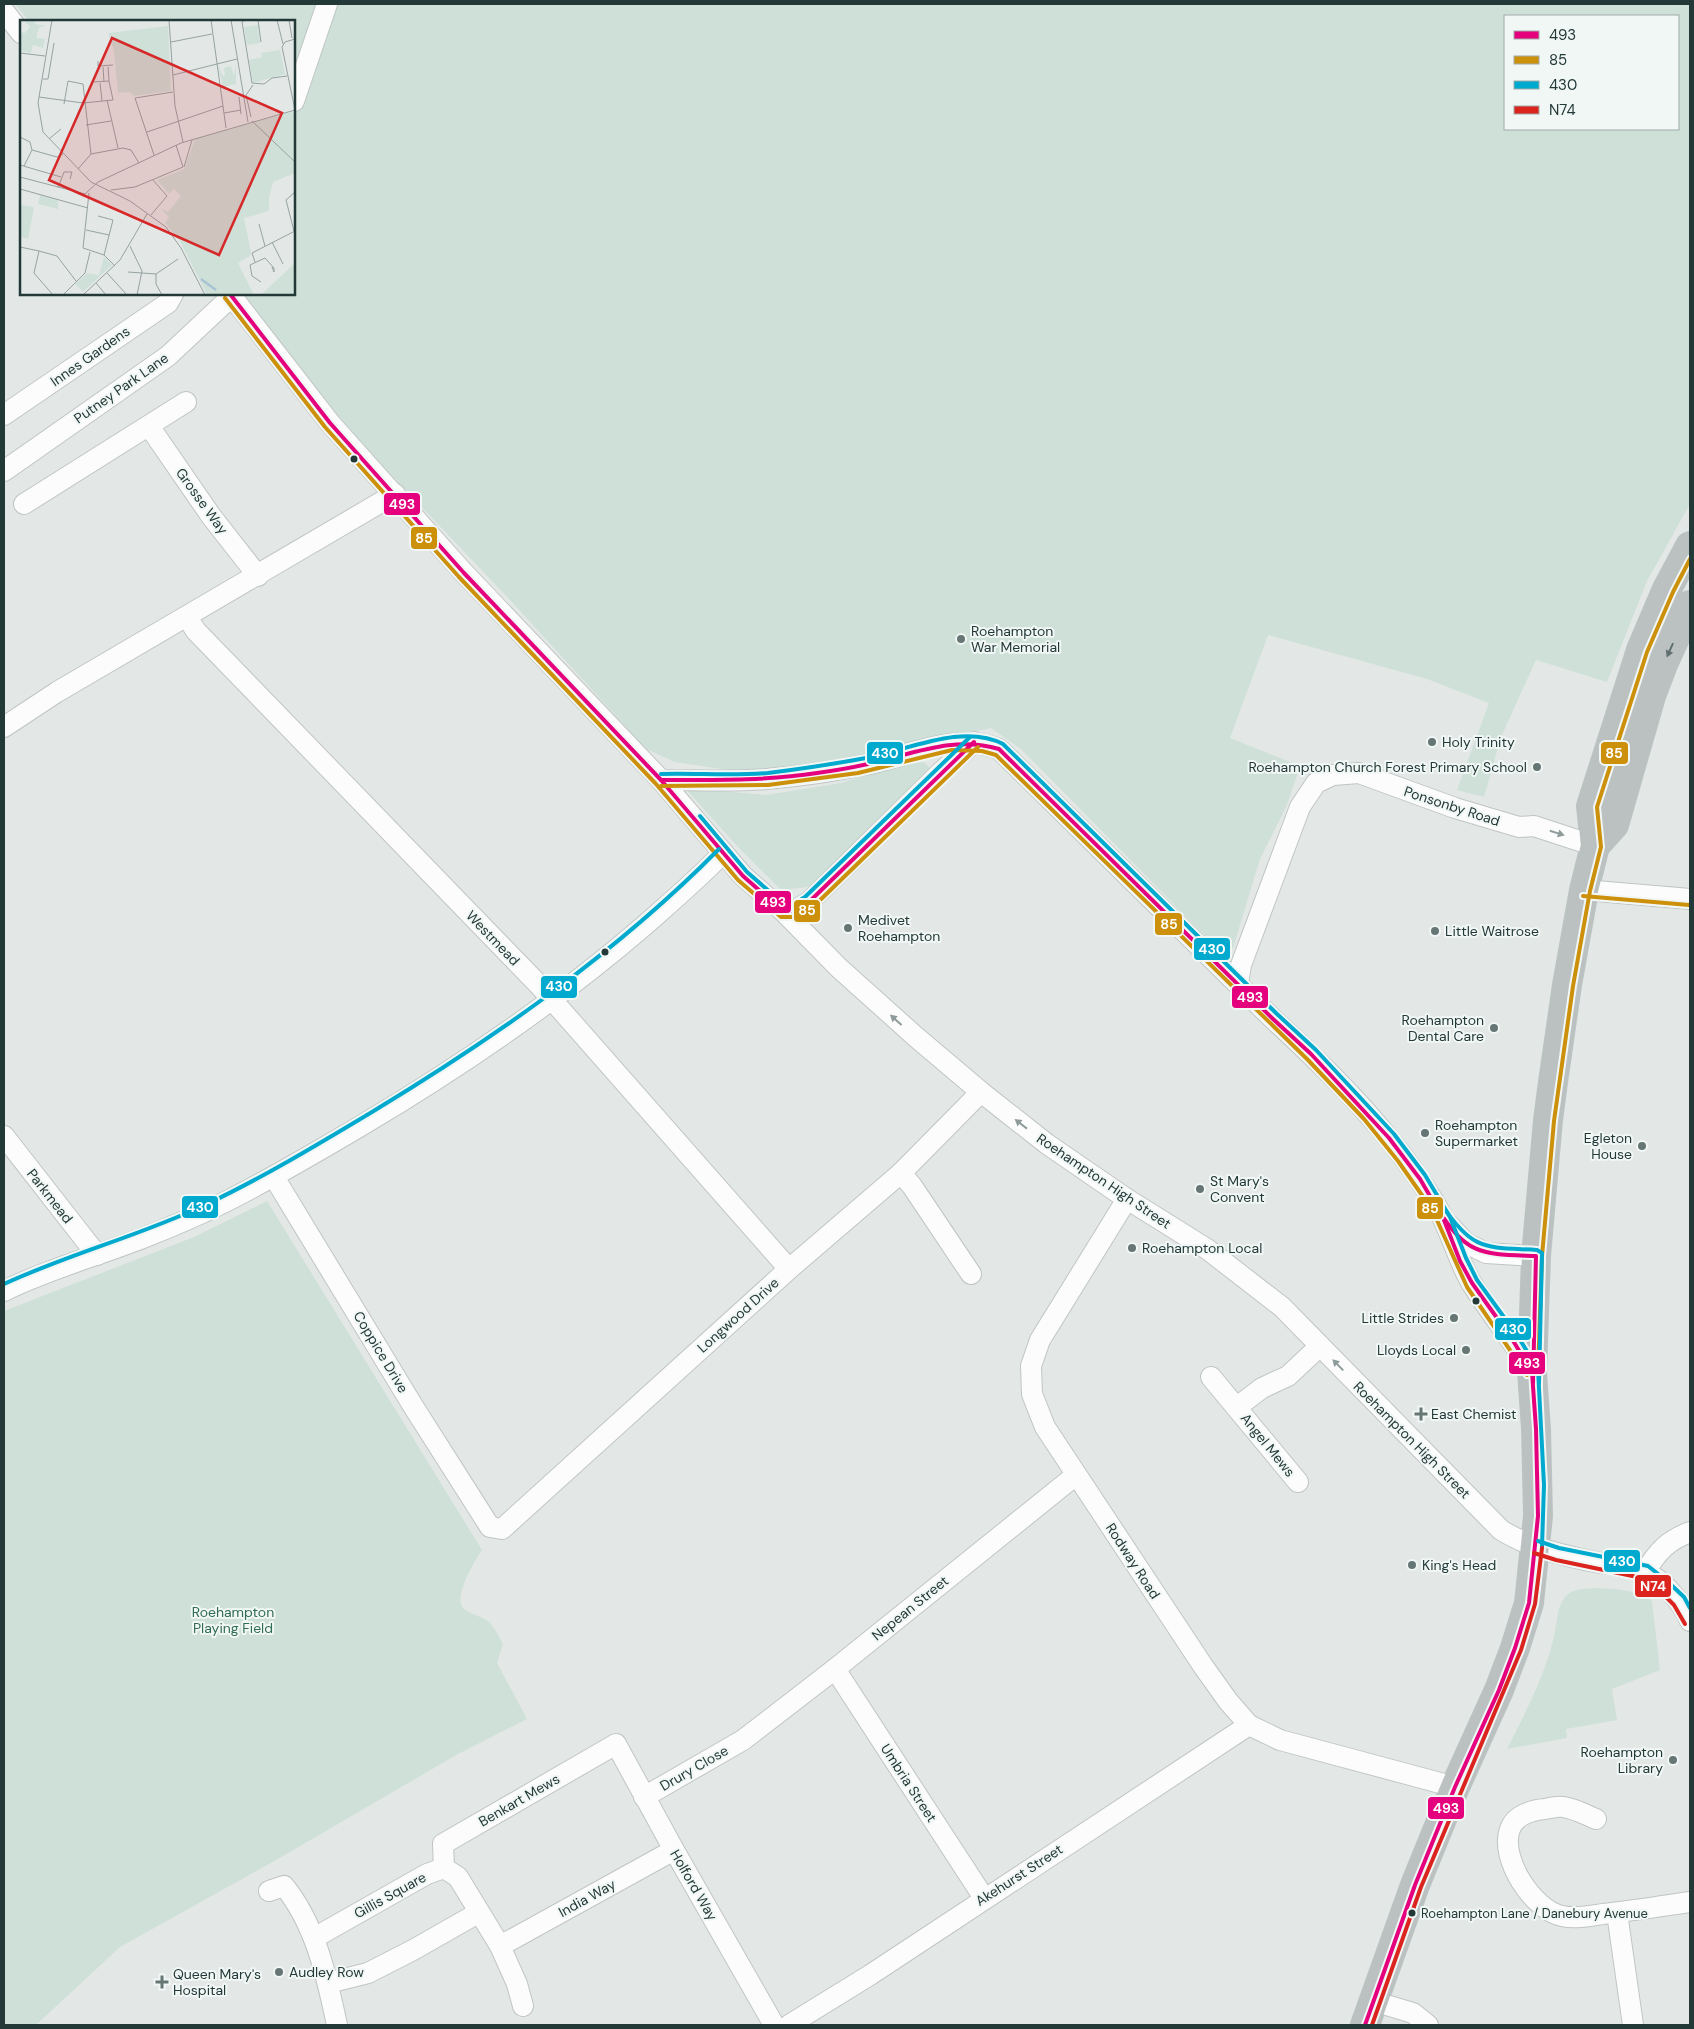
<svg xmlns="http://www.w3.org/2000/svg" width="1694" height="2029" font-family="'DM Sans',sans-serif">
  <style>
    .green { fill: #cee0d7; fill-rule: evenodd }
    .lines { fill: none; stroke-linecap: round; stroke-linejoin: round }
    .minor-casing { stroke: #c0c5c4; stroke-width: 22 }
    .highway-casing { stroke: #bcc4c3; stroke-width: 30 }
    .minor { stroke: #fbfcfb; stroke-width: 20 }
    .highway { stroke: #bbc1c1; stroke-width: 28 }
    .bus-1-casing { stroke: #f1f7f5; stroke-width: 8 }
    .bus-2-casing { stroke: #f1f7f5; stroke-width: 8 }
    .bus-3-casing { stroke: #f1f7f5; stroke-width: 8 }
    .bus-4-casing { stroke: #f1f7f5; stroke-width: 8 }
    .bus-1 { stroke: #e5007d; stroke-width: 4 }
    .bus-2 { stroke: #cd900b; stroke-width: 4 }
    .bus-3 { stroke: #00a9ce; stroke-width: 4 }
    .bus-4 { stroke: #dc241f; stroke-width: 4 }
    .oneway { fill: #606f6f }
    .oneway2 { fill: #8f9a9a }
    .bus-dot { fill: #233938; stroke: #f1f7f5; stroke-width: 2 }
    .poi-dot { fill: #667675; stroke: #f1f7f5; stroke-width: 2 }
    .labels { text-anchor: middle; dominant-baseline: central; stroke-width: 4; stroke-linejoin: round; paint-order: stroke }
    .bus-label { font-size: 13px; fill: #233938; stroke: #f1f7f5; text-anchor: start }
    .street-label { font-size: 14px; fill: #233938; stroke: #f1f7f5 }
    .poi-label { font-size: 14px; fill: #233938; stroke: #f1f7f5; text-anchor: start }
    .park-label { font-size: 14px; fill: #316c54; stroke: #f1f7f5 }
    .inset-river { fill: none; stroke: #a8c4d3; stroke-width: 2.5 }
    .inset-road { fill: none; stroke: #96a2a1; stroke-width: 1 }
    .view { fill: #d62828; fill-opacity: 0.15; stroke: #d62828; stroke-width: 2.5 }
    .inset-edge { fill: none; stroke: #233938; stroke-width: 2.5 }
    .line-badge { stroke: #f1f7f5; stroke-width: 2 }
    .badge-label { font-size: 14px; text-anchor: middle; font-weight: bold; fill: #fff }
  </style>
  <rect width="100%" height="100%" fill="#e3e8e7"/>
  <g class="green">
    <path d="M15,4H1690V504L1647,581L1607,682L1536,660L1501,737L1484,797L1457,790L1489,703L1427,679L1268,635L1230,738L1300,766L1287,805L1260,859L1233,948L1221,952L1021,749L991,728L849,759L748,773L675,762L646,749L511,601L375,458L316,390L240,294H294V21H29ZM1505,16H1678V129H1505Z"/>
    <path d="M924,762L930,768L918,785L808,887L781,890L737,846L685,788L766,795L841,783L903,764Z"/>
    <path d="M267,1201L482,1550C475,1560 453,1597 463,1608C469,1614 481,1616 488,1621C494,1626 499,1637 503,1644L497,1663L527,1719L458,1754L278,1859L120,1947L36,2025H4V1311L194,1237Z"/>
    <path d="M1595,1588C1615,1589 1635,1589 1652,1601L1660,1670L1612,1689L1617,1720L1566,1729L1567,1738L1507,1749C1525,1713 1545,1676 1554,1636C1557,1624 1557,1605 1566,1596C1573,1588 1586,1589 1595,1588Z"/>
  </g>
  <g class="lines">
    <defs>
      <g id="minor">
        <path d="M4,11L21,33"/>
        <path d="M294,101L327,4"/>
        <path d="M230,294L330,423L464,573L661,780L743,876L783,911L839,968L916,1037L981,1092L1047,1144L1127,1199L1207,1249L1282,1307L1501,1530C1530,1548 1562,1555 1595,1562C1611,1565 1629,1565 1644,1571C1663,1580 1682,1602 1690,1621"/>
        <path d="M4,415L168,303L173,294"/>
        <path d="M149,426L211,516L258,576"/>
        <path d="M4,471L168,356L232,296"/>
        <path d="M24,504L186,402"/>
        <path d="M187,617L196,631L539,985L789,1269"/>
        <path d="M4,727L57,692L395,494"/>
        <path d="M661,780C696,780 732,782 767,779C801,776 836,771 869,764C911,755 958,732 999,749L1273,1019C1325,1067 1379,1120 1419,1179C1428,1192 1438,1207 1444,1221C1454,1242 1460,1264 1472,1284C1491,1314 1513,1341 1532,1372"/>
        <path d="M1584,890L1690,899"/>
        <path d="M783,911H794L809,902L940,773L974,742"/>
        <path d="M1238,983L1241,965L1300,807L1316,783L1333,775L1359,773L1455,808L1519,827L1534,826L1595,846"/>
        <path d="M4,1136L97,1255"/>
        <path d="M901,1173L912,1186L971,1274"/>
        <path d="M274,1177L413,1406L490,1527L502,1529L789,1269L901,1173L981,1092"/>
        <path d="M1127,1199L1040,1340L1031,1366L1032,1394L1045,1427L1203,1666L1228,1701L1249,1725L1280,1740L1455,1787"/>
        <path d="M1449,1225L1466,1243L1486,1253L1536,1256"/>
        <path d="M4,1291C48,1269 97,1256 143,1238C171,1227 199,1215 225,1202C271,1179 315,1153 359,1127C460,1067 556,1002 645,925C671,902 698,879 723,853"/>
        <path d="M1211,1377L1298,1482"/>
        <path d="M1237,1407L1262,1388L1288,1376L1320,1346"/>
        <path d="M1645,1572C1658,1551 1667,1541 1690,1532"/>
        <path d="M835,1669L984,1898"/>
        <path d="M644,1797L743,1740L835,1669L1076,1475"/>
        <path d="M1596,1819C1586,1815 1574,1808 1563,1807C1558,1806 1550,1808 1545,1809C1532,1810 1515,1815 1510,1829C1499,1858 1533,1910 1562,1916C1575,1919 1590,1916 1603,1914C1633,1911 1661,1906 1690,1902"/>
        <path d="M444,1868L443,1844L616,1744L674,1850L774,2025"/>
        <path d="M269,1891L284,1886C316,1925 327,1978 337,2025"/>
        <path d="M1617,1913L1633,2025"/>
        <path d="M314,1938L427,1874L444,1868L458,1877L500,1946L517,1984L523,2006"/>
        <path d="M500,1946L674,1850"/>
        <path d="M328,1983L368,1973L413,1950L478,1913"/>
        <path d="M1373,2001L1413,2013L1428,2025"/>
        <path d="M789,2025L870,1975L1249,1725"/>
      </g>
      <g id="highway">
        <path d="M1595,846L1614,825L1651,696L1664,662L1690,605"/>
        <path d="M1365,2025L1415,1885L1455,1787L1499,1690L1515,1648L1529,1603L1538,1516L1536,1429L1532,1372L1536,1256L1548,1120L1553,1082L1567,985L1584,890L1595,846L1591,806L1641,650L1667,589L1690,546"/>
      </g>
    </defs>
    <use href="#minor" class="minor-casing"/>
    <use href="#highway" class="highway-casing"/>
    <use href="#minor" class="minor"/>
    <use href="#highway" class="highway"/>
    <defs>
      <g id="bus-1">
        <path d="M230,294L330,423L464,573L661,780L743,876L783,911H794L809,902L974,742"/>
        <path d="M661,780C713,780 765,781 817,773C839,770 862,766 884,760C923,750 959,737 999,749L1273,1019L1311,1054L1389,1138L1420,1179L1444,1220L1460,1261L1472,1283L1512,1339L1532,1372L1536,1429L1538,1516L1529,1603L1515,1648L1499,1690L1455,1787L1415,1885L1365,2025"/>
        <path d="M1437,1208C1468,1257 1483,1254 1536,1256L1533,1383"/>
      </g>
      <g id="bus-2">
        <path d="M225,298L325,427L459,577L656,784L738,880L781,917H796L813,907L978,747"/>
        <path d="M661,786L768,785L858,773L952,750L982,751L996,755L1308,1060L1364,1119L1398,1161L1424,1198L1436,1218L1467,1287L1527,1375"/>
        <path d="M1583,896L1689,905"/>
        <path d="M1538,1372L1542,1256L1554,1121L1573,986L1590,891L1601,847L1597,807L1647,652L1673,592L1690,559"/>
      </g>
      <g id="bus-3">
        <path d="M661,774C696,773 733,776 768,773C800,769 834,764 866,758C908,750 963,723 1003,744L1277,1014L1316,1050L1394,1134L1425,1175L1450,1217L1466,1258L1477,1280L1517,1335L1538,1369L1544,1485L1542,1547"/>
        <path d="M700,816L747,872L785,905H792L805,897L970,737"/>
        <path d="M1442,1205C1473,1252 1486,1247 1537,1250L1542,1253L1539,1383"/>
        <path d="M4,1284C69,1254 139,1236 205,1205C262,1178 317,1145 372,1112C496,1037 617,952 719,849"/>
        <path d="M1538,1541L1559,1548L1648,1566L1667,1581L1684,1597L1690,1608"/>
      </g>
      <g id="bus-4">
        <path d="M1534,1553L1556,1560L1642,1578L1659,1590L1674,1605L1685,1624"/>
        <path d="M1372,2025L1421,1887L1521,1650L1535,1604L1542,1548"/>
      </g>
    </defs>
    <use href="#bus-1" class="bus-1-casing"/>
    <use href="#bus-2" class="bus-2-casing"/>
    <use href="#bus-3" class="bus-3-casing"/>
    <use href="#bus-4" class="bus-4-casing"/>
    <use href="#bus-1" class="bus-1"/>
    <use href="#bus-2" class="bus-2"/>
    <use href="#bus-3" class="bus-3"/>
    <use href="#bus-4" class="bus-4"/>
  </g>
  <defs><path id="oneway-solid" d="M-6-.8H1V-3.2L6.5 0L1 3.2V.8H-6Z" transform="scale(1.25)"/></defs>
  <use class="oneway" href="#oneway-solid" transform="translate(1670 650) rotate(114)"/>
  <g class="oneway2">
    <use href="#oneway-solid" transform="translate(1557 833) rotate(18)"/>
    <use href="#oneway-solid" transform="translate(896 1020) rotate(-138)"/>
    <use href="#oneway-solid" transform="translate(1021 1124) rotate(-142)"/>
    <use href="#oneway-solid" transform="translate(1338 1365) rotate(-134)"/>
  </g>
  <g class="bus-dot">
    <circle cx="354" cy="459" r="4.5"/>
    <circle cx="605" cy="952" r="4.5"/>
    <circle cx="1476" cy="1301" r="4.5"/>
    <circle cx="1412" cy="1913" r="4.5"/>
  </g>
  <g class="poi-dot">
    <circle cx="961" cy="639" r="5"/>
    <circle cx="1432" cy="742" r="5"/>
    <circle cx="1537" cy="767" r="5"/>
    <circle cx="848" cy="928" r="5"/>
    <circle cx="1435" cy="931" r="5"/>
    <circle cx="1494" cy="1028" r="5"/>
    <circle cx="1425" cy="1133" r="5"/>
    <circle cx="1642" cy="1146" r="5"/>
    <circle cx="1200" cy="1189" r="5"/>
    <circle cx="1132" cy="1248" r="5"/>
    <circle cx="1454" cy="1318" r="5"/>
    <circle cx="1466" cy="1350" r="5"/>
    <path d="M1418.5 1406.5h5v5h5v5h-5v5h-5v-5h-5v-5h5z"/>
    <circle cx="1412" cy="1565" r="5"/>
    <circle cx="1673" cy="1760" r="5"/>
    <circle cx="279" cy="1972" r="5"/>
    <path d="M159.5 1974.5h5v5h5v5h-5v5h-5v-5h-5v-5h5z"/>
  </g>
  <g class="labels">
    <g class="bus-label">
      <text x="1421" y="1913">Roehampton Lane / Danebury Avenue</text>
    </g>
    <g class="street-label">
      <text transform="translate(90 356) rotate(-35)">Innes Gardens</text>
      <text transform="translate(121 388) rotate(-35)">Putney Park Lane</text>
      <text transform="translate(202 501) rotate(54)">Grosse Way</text>
      <text transform="translate(1452 806) rotate(18)">Ponsonby Road</text>
      <text transform="translate(493 938) rotate(46)">Westmead</text>
      <text transform="translate(1104 1181) rotate(34)">Roehampton High Street</text>
      <text transform="translate(50 1196) rotate(52)">Parkmead</text>
      <text transform="translate(738 1315) rotate(-42)">Longwood Drive</text>
      <text transform="translate(381 1352) rotate(59)">Coppice Drive</text>
      <text transform="translate(1412 1440) rotate(45)">Roehampton High Street</text>
      <text transform="translate(1268 1445) rotate(51)">Angel Mews</text>
      <text transform="translate(1133 1561) rotate(57)">Rodway Road</text>
      <text transform="translate(910 1608) rotate(-39)">Nepean Street</text>
      <text transform="translate(694 1768) rotate(-30)">Drury Close</text>
      <text transform="translate(909 1783) rotate(57)">Umbria Street</text>
      <text transform="translate(519 1800) rotate(-30)">Benkart Mews</text>
      <text transform="translate(1019 1875) rotate(-33)">Akehurst Street</text>
      <text transform="translate(694 1885) rotate(60)">Holford Way</text>
      <text transform="translate(390 1895) rotate(-29)">Gillis Square</text>
      <text transform="translate(587 1898) rotate(-29)">India Way</text>
    </g>
    <g class="poi-label">
      <text x="971" y="631">Roehampton<tspan x="971" dy="16">War Memorial</tspan></text>
      <text x="1442" y="742">Holy Trinity</text>
      <text x="1527" y="767" text-anchor="end">Roehampton Church Forest Primary School</text>
      <text x="858" y="920">Medivet<tspan x="858" dy="16">Roehampton</tspan></text>
      <text x="1445" y="931">Little Waitrose</text>
      <text x="1484" y="1020" text-anchor="end">Roehampton<tspan x="1484" dy="16">Dental Care</tspan></text>
      <text x="1435" y="1125">Roehampton<tspan x="1435" dy="16">Supermarket</tspan></text>
      <text x="1632" y="1138" text-anchor="end">Egleton<tspan x="1632" dy="16">House</tspan></text>
      <text x="1210" y="1181">St Mary's<tspan x="1210" dy="16">Convent</tspan></text>
      <text x="1142" y="1248">Roehampton Local</text>
      <text x="1444" y="1318" text-anchor="end">Little Strides</text>
      <text x="1456" y="1350" text-anchor="end">Lloyds Local</text>
      <text x="1431" y="1414">East Chemist</text>
      <text x="1422" y="1565">King's Head</text>
      <text x="1663" y="1752" text-anchor="end">Roehampton<tspan x="1663" dy="16">Library</tspan></text>
      <text x="289" y="1972">Audley Row</text>
      <text x="173" y="1974">Queen Mary's<tspan x="173" dy="16">Hospital</tspan></text>
    </g>
    <g class="park-label">
      <text x="233" y="1612">Roehampton<tspan x="233" dy="16">Playing Field</tspan></text>
    </g>
  </g>
  <g transform="translate(20 20)">
    <rect width="275" height="275" fill="#e3e8e7"/>
    <path d="M4,0H15V4L26,6L20,7L17,13V18L25,19L23,28L13,25L11,33L0,31V12L5,13L10,7ZM238,5L240,23L227,25L224,7ZM148,6L151,71L114,76L110,72L98,73L94,31L88,13ZM260,30L265,54L233,63L229,40L242,37L241,33ZM216,43V64L203,67L198,45L203,56L205,55L204,48L211,46L214,56ZM275,91V153L253,162L249,178V191L224,198L231,232L230,236L218,243L234,275H187L160,221L145,203L149,197L140,188L148,192L161,176L154,169L149,174L137,160L164,149L175,119ZM20,175L38,180V189L18,184ZM0,185L14,187L8,219L0,217ZM84,237L92,245L63,272L55,264L67,253L79,255ZM275,243V275H240L242,274Z" fill="#cee0d7"/>
    <path class="inset-river" d="M181,259L196,270"/>
    <path class="inset-road" d="M32,0L18,83L23,112L71,162L110,181L146,207L161,228L185,275M149,0L155,86L163,122M191,0L206,108M211,0L228,102M225,0L222,2L232,63L244,64L252,58L267,56M238,0L241,22M257,0L263,24M269,0L272,18M275,19L265,22L262,27L275,90M151,22L192,14M0,33L25,36M78,41V46L93,45M83,47L84,62M153,55L217,39M23,59H28L34,23M74,62L89,61L88,47M80,63L82,81M19,77L63,83L93,80L89,61M219,77L221,94M87,80L98,128M44,84L48,61L63,64L71,134M204,93L221,90M231,97L226,75L233,65M232,101L275,142M66,105L91,101M127,112L203,86M0,117L10,122L12,130L4,146M29,119L41,109M156,125L163,147M12,130L37,137L43,134M134,135L115,78L153,72M0,145L41,157M164,147L172,120M58,149L71,134L103,128L111,130L119,143M0,157L65,174L78,162L161,123L275,90M38,168L44,152H52L50,159M0,169L68,188M91,170L115,167L163,147M69,173L63,228L84,235L95,246M131,195L147,176L133,160M78,196L93,200L84,235M239,204L245,226M66,210L89,215M274,211L266,180L275,172M252,222L263,244M110,226L122,251L117,275M0,227L19,231M235,242L232,233L275,211M108,252L136,254L158,239M87,253L107,275M136,254V264L142,275M241,262L232,256L230,245L245,238L254,248V252L252,247M76,263L86,275M33,275L14,253L19,231L37,236L56,261M43,275L65,253L70,232M63,275L100,240L127,194"/>
    <path class="view" d="M92,18L262,93L199,235L29,160Z"/>
    <rect width="275" height="275" class="inset-edge"/>
  </g>
  <g class="line-badge">
    <rect x="383" y="492" width="38" height="24" rx="5" fill="#e5007d"/>
    <rect x="410" y="526" width="28" height="24" rx="5" fill="#cd900b"/>
    <rect x="1600" y="741" width="29" height="24" rx="5" fill="#cd900b"/>
    <rect x="866" y="741" width="38" height="24" rx="5" fill="#00a9ce"/>
    <rect x="754" y="890" width="38" height="24" rx="5" fill="#e5007d"/>
    <rect x="793" y="899" width="28" height="24" rx="5" fill="#cd900b"/>
    <rect x="1154" y="912" width="29" height="24" rx="5" fill="#cd900b"/>
    <rect x="1193" y="937" width="38" height="24" rx="5" fill="#00a9ce"/>
    <rect x="540" y="975" width="38" height="24" rx="5" fill="#00a9ce"/>
    <rect x="1231" y="985" width="38" height="24" rx="5" fill="#e5007d"/>
    <rect x="181" y="1195" width="38" height="24" rx="5" fill="#00a9ce"/>
    <rect x="1416" y="1196" width="28" height="24" rx="5" fill="#cd900b"/>
    <rect x="1494" y="1317" width="38" height="24" rx="5" fill="#00a9ce"/>
    <rect x="1508" y="1351" width="38" height="24" rx="5" fill="#e5007d"/>
    <rect x="1603" y="1549" width="38" height="24" rx="5" fill="#00a9ce"/>
    <rect x="1634" y="1574" width="38" height="24" rx="5" fill="#dc241f"/>
    <rect x="1427" y="1796" width="38" height="24" rx="5" fill="#e5007d"/>
  </g>
  <g class="badge-label">
    <text x="402" y="509">493</text>
    <text x="424" y="543">85</text>
    <text x="1614" y="758">85</text>
    <text x="885" y="758">430</text>
    <text x="773" y="907">493</text>
    <text x="807" y="915">85</text>
    <text x="1169" y="929">85</text>
    <text x="1212" y="954">430</text>
    <text x="559" y="991">430</text>
    <text x="1250" y="1002">493</text>
    <text x="200" y="1212">430</text>
    <text x="1430" y="1213">85</text>
    <text x="1513" y="1334">430</text>
    <text x="1527" y="1368">493</text>
    <text x="1622" y="1566">430</text>
    <text x="1653" y="1591">N74</text>
    <text x="1446" y="1813">493</text>
  </g>
  <rect width="1694" height="2029" fill="none" stroke="#233938" stroke-width="10"/>
  <rect x="1504" y="15" width="175" height="115" fill="#f1f7f5" stroke="#9faba9"/>
  <rect x="1514" y="31" width="25" height="8" fill="#e5007d" stroke="#9faba9"/>
  <text x="1549" y="40" font-size="15" fill="#233938">493</text>
  <rect x="1514" y="56" width="25" height="8" fill="#cd900b" stroke="#9faba9"/>
  <text x="1549" y="65" font-size="15" fill="#233938">85</text>
  <rect x="1514" y="81" width="25" height="8" fill="#00a9ce" stroke="#9faba9"/>
  <text x="1549" y="90" font-size="15" fill="#233938">430</text>
  <rect x="1514" y="106" width="25" height="8" fill="#dc241f" stroke="#9faba9"/>
  <text x="1549" y="115" font-size="15" fill="#233938">N74</text>
</svg>
